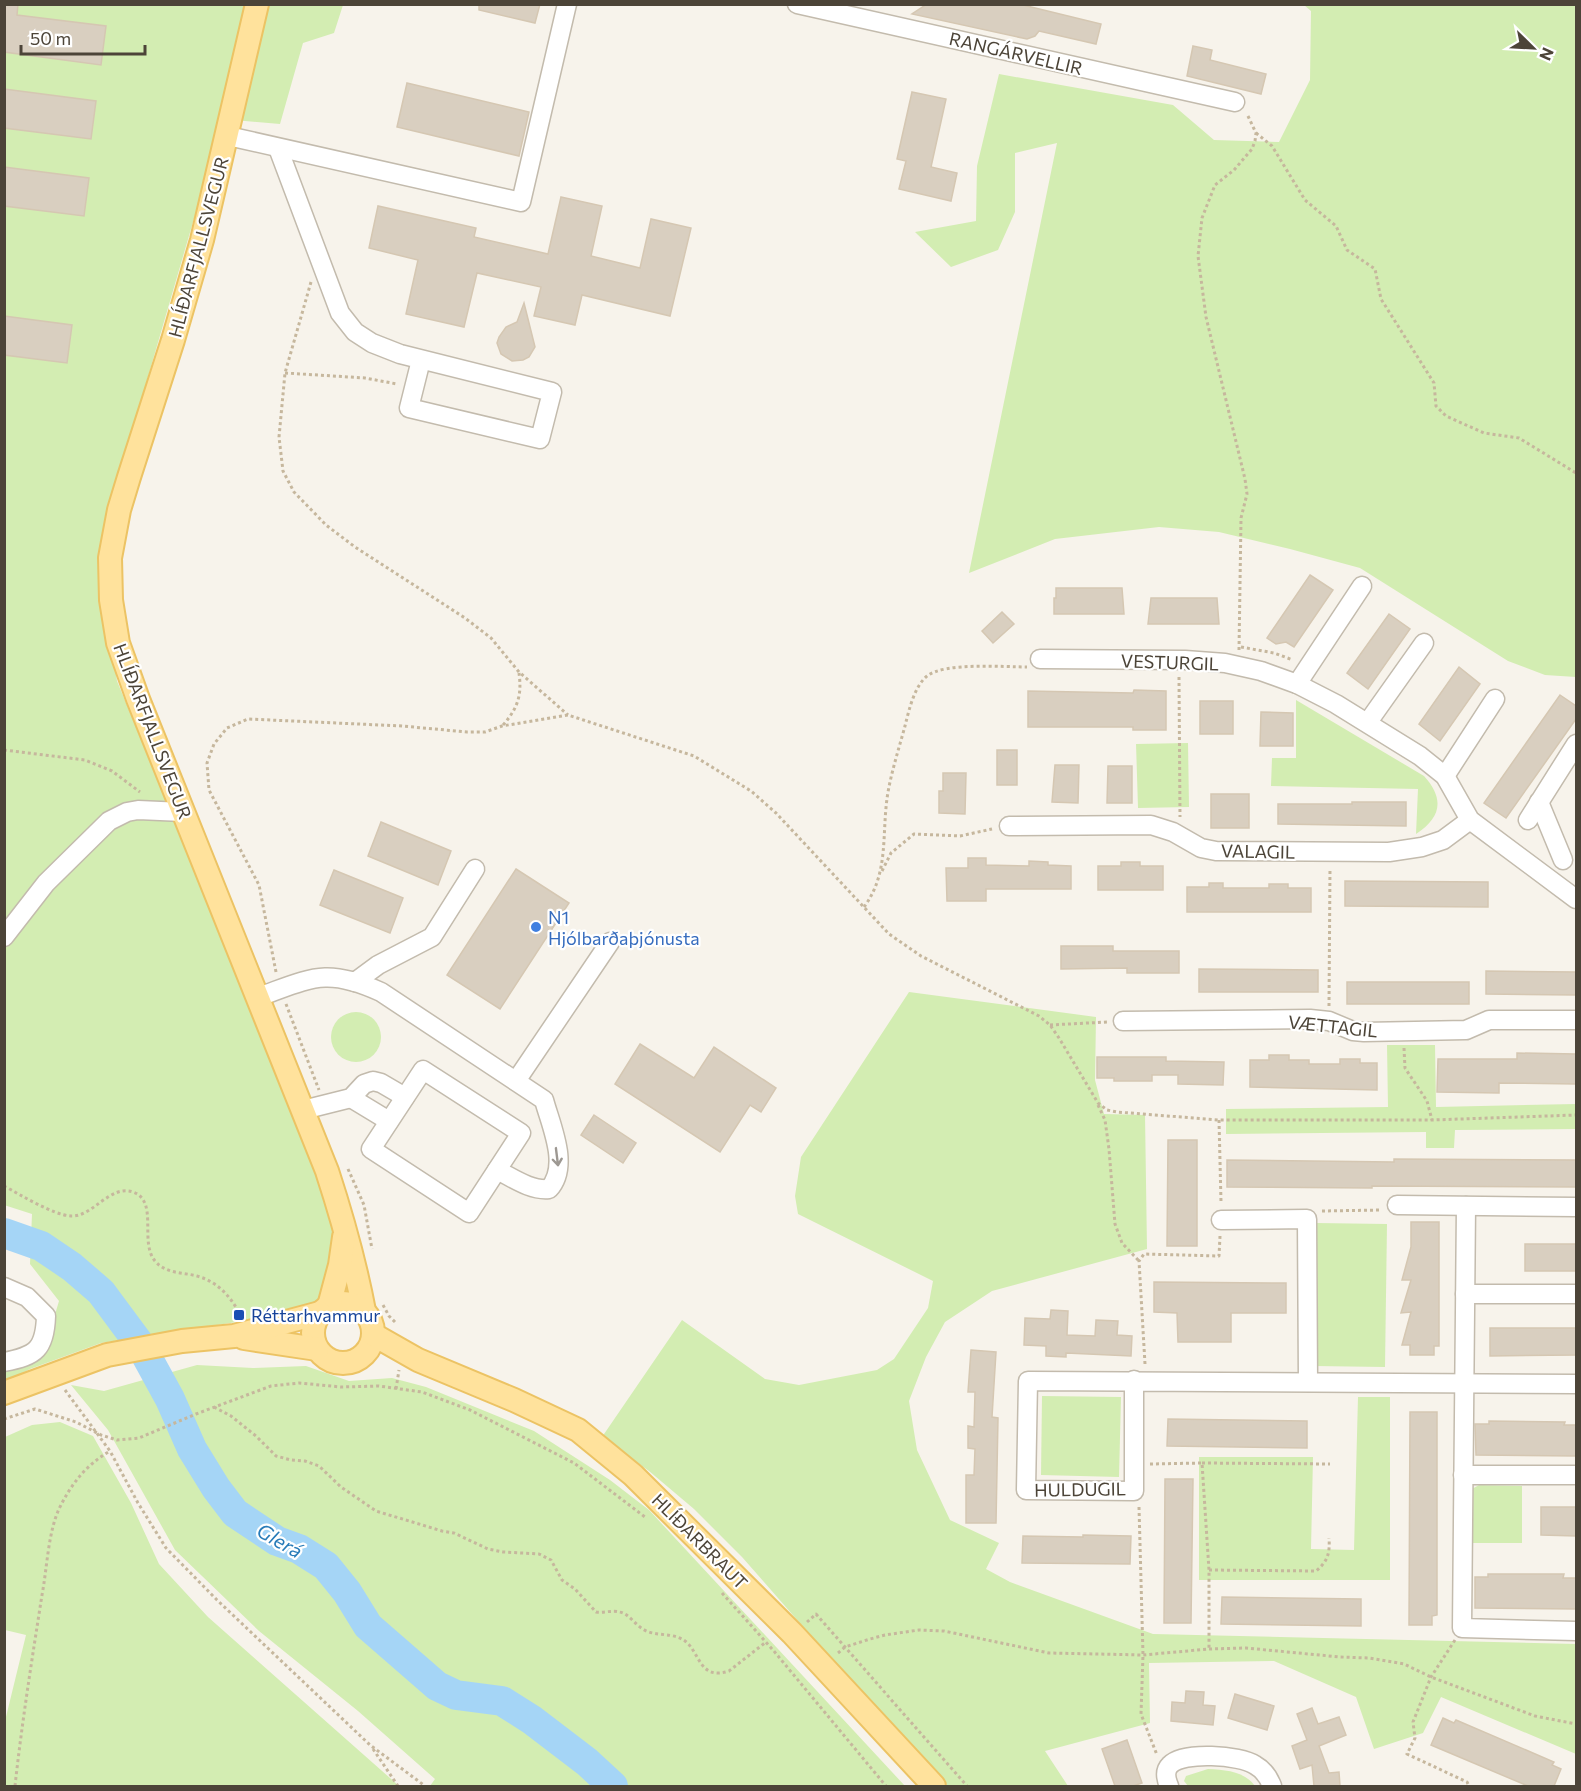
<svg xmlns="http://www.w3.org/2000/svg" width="1581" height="1791" font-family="Commissioner,sans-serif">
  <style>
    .green { fill: #d3edb2 }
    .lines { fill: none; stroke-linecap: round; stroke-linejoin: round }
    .river { stroke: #a5d5f6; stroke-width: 30 }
    .building { fill: #d9cfc0; stroke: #d5c7b2; stroke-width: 1.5 }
    .minor-casing { stroke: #c3bbad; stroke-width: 21 }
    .major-casing { stroke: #ecc364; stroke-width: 26 }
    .path { stroke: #c6b79d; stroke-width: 3; stroke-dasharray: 3 3; stroke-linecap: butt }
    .minor { stroke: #fff; stroke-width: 18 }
    .major { stroke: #ffe29c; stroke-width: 22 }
    .oneway { stroke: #9d9892 }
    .shop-dot { fill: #3f7fe0; stroke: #fff; stroke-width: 2 }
    .transit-dot { fill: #1a4fb4; stroke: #fff; stroke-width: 2 }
    .labels { text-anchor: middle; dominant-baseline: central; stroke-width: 4.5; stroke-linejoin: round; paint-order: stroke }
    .street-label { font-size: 18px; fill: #4c4438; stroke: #fff }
    .shop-label { font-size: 18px; fill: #366cbe; stroke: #fff; text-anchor: start }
    .transit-label { font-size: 18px; fill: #164399; stroke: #fff; text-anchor: start }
    .water-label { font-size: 20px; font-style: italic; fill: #277bb8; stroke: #fff }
  </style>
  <rect width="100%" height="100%" fill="#f7f3eb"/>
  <g class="green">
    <path d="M5,5H343L334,33L303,43L280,124L223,119L113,497L101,565L117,681L329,1197L337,1236L318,1304L289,1314L101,1343L30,1369L5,1382V1359L48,1338L59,1301L30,1264L32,1214L4,1205Z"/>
    <path d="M1304,5H1576V677L1545,675L1508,661L1360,568L1290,549L1219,532L1159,527L1055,539L969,573L1057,143L1015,153V212L998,250L951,267L915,232L976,221L977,166L999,74L1173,105L1214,140L1279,142L1310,80L1311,11Z"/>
    <path d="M1296,700L1424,776C1445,799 1441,818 1416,834L1418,789L1271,786L1272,758H1296Z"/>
    <path d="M1188,743L1189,807L1138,808L1136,744Z"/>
    <path d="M909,992L1096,1017L1095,1080L1104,1114L1145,1115L1147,1249L992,1291L945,1322L926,1357L909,1401L917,1450L950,1520L999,1543L986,1569L1010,1582L1153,1634L1576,1644V1754L1441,1697L1423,1733L1374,1749L1356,1697L1274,1661L1149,1663L1150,1723L1045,1751L1068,1786H948L876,1710L742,1557L694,1509L649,1471L602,1437L682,1320L765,1379L799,1385L877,1370L894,1359L928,1308L933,1281L798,1214L795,1196L801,1157Z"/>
    <circle cx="356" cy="1037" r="25"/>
    <path d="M1387,1045H1435L1436,1107L1576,1104V1129L1455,1130L1454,1148H1426V1132L1226,1134V1109L1388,1107Z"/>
    <path d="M1316,1223L1387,1224L1385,1367L1314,1366Z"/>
    <path d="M197,1365L253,1368L306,1366L349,1381L392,1378L426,1387L534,1431L610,1480L649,1510L905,1786H430L435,1779L358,1711L259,1631L175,1550L108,1430L71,1385L104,1391Z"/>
    <path d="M1042,1396L1121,1397L1119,1477L1041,1475Z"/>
    <path d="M1358,1397H1390V1580H1199V1457H1313L1311,1549L1354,1550Z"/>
    <path d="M60,1422L93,1436L131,1503L159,1564L208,1617L399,1786H5V1721L26,1635L5,1630V1437L32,1425Z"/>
    <path d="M1479,1485L1522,1486V1543H1467L1472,1489Z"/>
    <path d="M1208,1769C1226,1770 1244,1771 1255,1786H1188L1184,1781L1186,1776Z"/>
  </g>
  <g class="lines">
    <path class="river" d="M4,1233L41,1246L72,1267L101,1292L141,1346L170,1399L192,1449L216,1488L235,1513L277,1541L299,1549L326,1566L347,1592L368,1626L437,1686L456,1695L502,1701L532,1720L587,1762L613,1786"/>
  </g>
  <g class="building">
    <path d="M4,4H18L17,15L106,26L101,65L4,52Z"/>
    <path d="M479,4H540L535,23L479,10Z"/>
    <path d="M927,4H1019L1101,24L1096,44L1039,31L1035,36L1027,39L912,14Z"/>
    <path d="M1193,46L1212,50L1210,60L1266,74L1261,94L1187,76Z"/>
    <path d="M407,83L529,112L519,156L397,127Z"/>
    <path d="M4,89L96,101L91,139L4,128Z"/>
    <path d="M912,92L946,99L931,167L957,173L951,201L899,189L906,161L897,159Z"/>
    <path d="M4,167L89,178L84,216L4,206Z"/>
    <path d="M561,197L602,206L591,256L640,268L651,219L691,228L670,316L582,295L575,325L534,316L541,287L477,273L464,327L406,314L418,260L369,248L378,206L476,228L474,237L548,254Z"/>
    <path d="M524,303L535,347L529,357L523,360L512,361L501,354L497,343L499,337L506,327L517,322Z"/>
    <path d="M4,316L72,325L67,363L4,355Z"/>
    <path d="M1310,575L1333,590L1294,647L1286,642L1276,644L1267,638Z"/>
    <path d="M1056,588H1122L1124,614H1054V598H1056Z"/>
    <path d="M1151,598H1217L1219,624H1148Z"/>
    <path d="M1002,612L1014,624L993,643L982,631Z"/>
    <path d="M1389,614L1410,629L1368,689L1347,673Z"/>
    <path d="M1459,667L1480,684L1440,741L1419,724Z"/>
    <path d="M1134,690L1166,691V730H1133V727H1028V691L1133,693Z"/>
    <path d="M1560,695L1576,706V719L1506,818L1484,803Z"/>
    <rect x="1200" y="701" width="33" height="33"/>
    <path d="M1261,712L1293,713V746H1260Z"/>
    <rect x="997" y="750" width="20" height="35"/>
    <path d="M1055,765H1079L1078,803L1052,802Z"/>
    <path d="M1108,766H1132V803H1107Z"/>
    <path d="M943,773H966L965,814L939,813V791H943Z"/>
    <rect x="1211" y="794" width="38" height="34"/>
    <path d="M1352,802H1406V826L1278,824V804H1352Z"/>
    <path d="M381,822L451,851L438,885L368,856Z"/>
    <path d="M968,858H986V865L1029,866V861L1048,862V865L1071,866V889H986V901H947L946,868H968Z"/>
    <path d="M1121,862H1140V866H1163V890H1098V866H1121Z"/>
    <path d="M516,869L569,903L500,1009L447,975Z"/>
    <path d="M334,870L403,898L390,933L320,905Z"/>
    <path d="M1345,881L1488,882V907L1345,906Z"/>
    <path d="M1209,883H1223V888H1269V884H1288V888H1311V912H1187V887H1209Z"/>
    <path d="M1061,946H1113V951H1179V973H1127V968L1061,969Z"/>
    <path d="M1199,969L1318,970V992H1199Z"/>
    <path d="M1486,971L1576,972V995L1486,994Z"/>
    <rect x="1347" y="982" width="122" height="22"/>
    <path d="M640,1044L694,1078L714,1047L776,1088L761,1112L750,1105L720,1152L615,1084Z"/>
    <path d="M1517,1053L1576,1054V1084L1499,1083V1093L1437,1092L1438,1059H1517Z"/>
    <path d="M1269,1055H1289V1060H1309V1064H1340V1059H1360V1063H1377V1090L1250,1087V1060H1269Z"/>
    <path d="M1097,1057H1166V1061L1224,1062L1223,1085L1178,1084V1075H1152V1081H1114V1078H1097Z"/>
    <path d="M594,1115L636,1143L623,1163L581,1135Z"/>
    <path d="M1168,1140H1197V1246H1167Z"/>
    <path d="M1394,1159L1576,1160V1187L1372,1186V1188L1227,1187V1160L1394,1162Z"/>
    <path d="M1411,1222H1439V1346H1434V1355H1410V1345H1402L1411,1312L1401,1313L1411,1280H1402L1411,1247Z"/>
    <rect x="1525" y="1244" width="51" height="27"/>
    <path d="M1154,1282L1286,1283V1313H1231V1342H1178L1177,1313L1154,1312Z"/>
    <path d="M1051,1310L1068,1311L1067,1335L1095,1336L1096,1320L1118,1321L1117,1335L1132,1336L1131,1356L1066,1353V1357L1046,1356V1346L1024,1345L1025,1318L1050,1319Z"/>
    <path d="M1490,1328H1576V1355L1490,1356Z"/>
    <path d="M971,1350L996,1352L992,1417L998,1418L996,1523H966V1475H974L975,1449L968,1448V1426L974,1427L975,1392H968Z"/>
    <path d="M1410,1412H1437V1615L1432,1616V1625H1409Z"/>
    <path d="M1168,1419L1307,1421V1448L1167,1446Z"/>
    <path d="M1489,1421L1565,1422L1564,1425H1576V1456L1476,1455L1475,1424H1489Z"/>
    <path d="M1165,1479H1193L1191,1623H1164Z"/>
    <path d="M1541,1507H1576V1536L1541,1535Z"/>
    <path d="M1083,1535L1131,1536L1130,1564L1022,1563L1023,1536L1083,1537Z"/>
    <path d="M1488,1574H1564L1563,1578H1576V1609L1475,1608V1577H1488Z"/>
    <path d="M1222,1597L1361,1599V1626L1221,1624Z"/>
    <path d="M1186,1691L1204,1692L1203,1705L1215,1706L1213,1725L1171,1721L1172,1702L1185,1703Z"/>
    <path d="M1235,1694L1274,1706L1267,1730L1228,1718Z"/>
    <path d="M1312,1708L1318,1724L1339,1717L1346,1735L1319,1746L1329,1773L1339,1772L1340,1786H1314L1312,1765L1300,1769L1292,1746L1307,1740L1297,1714Z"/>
    <path d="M1443,1718L1454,1723L1456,1720L1554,1762L1552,1765L1561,1769L1554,1786H1528L1431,1745Z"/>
    <path d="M1127,1740L1142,1783L1133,1786H1115L1102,1749Z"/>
  </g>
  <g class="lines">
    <defs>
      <g id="minor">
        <path d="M797,4L1235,102"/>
        <path d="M228,136L521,202L567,4"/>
        <path d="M278,148L340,313L355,332L372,343L400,354L552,392L540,439L409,408L421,360"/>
        <path d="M1040,659L1185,660L1225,663L1261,671L1297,684L1336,704L1420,756L1445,776L1470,820L1576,899"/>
        <path d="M1297,684L1362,586"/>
        <path d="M1368,722L1424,643"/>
        <path d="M1445,776L1495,699"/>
        <path d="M1539,802L1563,860"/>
        <path d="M1528,820L1576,744"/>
        <path d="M1009,826L1151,825L1173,832L1201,848L1216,851L1389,852L1422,847L1443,840L1470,820"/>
        <path d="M4,937L46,883L109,821L127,812L138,810L183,812"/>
        <path d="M355,982L378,965L432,937L475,869"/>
        <path d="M258,997C312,978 326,967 381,992L544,1100C551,1126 570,1166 549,1189C531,1191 513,1178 497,1170"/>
        <path d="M1123,1021L1310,1019L1329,1021L1353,1031L1364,1032L1466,1030L1489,1020H1576"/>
        <path d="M423,1070L521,1133L469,1213L371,1149Z"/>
        <path d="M516,1081L610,942"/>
        <path d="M351,1098L389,1121"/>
        <path d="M303,1110L351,1098L364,1084L373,1081L381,1083L405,1097"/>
        <path d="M1397,1205L1576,1207"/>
        <path d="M1466,1206L1462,1628L1576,1631"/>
        <path d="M1221,1220L1307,1219L1308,1382"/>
        <path d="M4,1287L27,1297L46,1316C45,1349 36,1356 4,1362"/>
        <path d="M1465,1294H1576"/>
        <path d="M1134,1380V1491L1026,1490L1028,1381L1576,1384"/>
        <path d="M1463,1475H1576"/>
        <path d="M1169,1786C1166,1779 1164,1771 1170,1765C1183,1751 1240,1755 1255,1765C1264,1770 1269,1778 1272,1786"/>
      </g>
      <g id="major">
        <path d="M257,4L202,240L173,340L129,477L119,510L110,558L111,600L118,643L138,699L327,1171C342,1217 355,1263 364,1311"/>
        <circle cx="343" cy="1333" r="30"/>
        <path d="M329,1306L340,1265L344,1237"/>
        <path d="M374,1335L418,1360L514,1400L578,1430L633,1475L792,1633L934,1786"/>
        <path d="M244,1338L317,1349"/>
        <path d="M4,1393L107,1355L182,1341L234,1336L320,1313"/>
      </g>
    </defs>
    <use href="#minor" class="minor-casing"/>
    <use href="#major" class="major-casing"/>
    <g class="path">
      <path d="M1256,133L1272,146L1305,200L1336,226L1347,250L1375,269L1381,299L1434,383L1436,406L1446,416L1484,433L1519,438L1576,473"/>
      <path d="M311,282L285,373L279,437L283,471L294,492L326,525L355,547L465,618L491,638L519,672L568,715"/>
      <path d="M285,373L365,378L397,384"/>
      <path d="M1241,647L1274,653L1293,660"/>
      <path d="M1239,650L1241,518L1247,494L1245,479L1206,317L1198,256L1202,218L1215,185L1234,170L1252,149L1255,141L1256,133L1247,114"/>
      <path d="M1179,677L1180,817"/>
      <path d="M503,725C518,708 522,695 519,673"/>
      <path d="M4,750L85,760L112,771L140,792"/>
      <path d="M882,871L891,853L914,834L960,836L992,829"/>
      <path d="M864,907C890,872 881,833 888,792C892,770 899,748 905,726C909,710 914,687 927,676C945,662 1004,667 1027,667"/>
      <path d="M276,972L259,885L209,790L207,763L214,744L227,728L248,719L402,726L467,732H485L502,726L568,715L694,756L751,791L776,813L889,934L921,956L1039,1016L1050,1025L1059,1038L1098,1103L1107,1110L1117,1112L1219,1120H1432L1576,1115"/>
      <path d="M286,1004L319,1090"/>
      <path d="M1329,1006L1330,868"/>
      <path d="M1050,1025L1107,1022"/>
      <path d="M1404,1048L1405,1068L1427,1101L1432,1120"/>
      <path d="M1098,1105L1105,1120L1109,1149L1115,1224L1122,1243L1139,1261"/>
      <path d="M1219,1120L1221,1202"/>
      <path d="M348,1169L364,1205L372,1249"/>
      <path d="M4,1186C21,1195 53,1215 71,1216C93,1217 110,1184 133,1192C159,1201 139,1242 155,1261C166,1274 182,1272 197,1276C218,1282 230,1296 240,1314"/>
      <path d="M1322,1211L1381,1210"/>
      <path d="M383,1305L389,1316L397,1324"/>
      <path d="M1145,1364L1139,1261L1144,1254L1219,1256L1220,1236"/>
      <path d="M396,1389L399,1370"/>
      <path d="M65,1390L110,1451L138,1503L166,1548L217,1600L370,1745L425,1786"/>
      <path d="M214,1407L231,1416L256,1436L276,1456L291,1460L305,1461L319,1466L341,1487L376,1511L442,1531L454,1533L488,1549L503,1552L539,1554L551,1560L562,1580L575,1589L596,1612C603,1613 613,1610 619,1612C630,1613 636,1628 649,1632C661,1636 674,1633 685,1641C700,1652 699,1681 729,1671L766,1642"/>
      <path d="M4,1419L35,1409L76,1422L101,1435L117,1440L139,1438L196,1414L271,1386L299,1383L341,1387L379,1386L422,1392L470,1410L574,1463L645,1517"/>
      <path d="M1202,1463L1330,1464"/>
      <path d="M1150,1464L1202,1463L1209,1570V1649"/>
      <path d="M1139,1507L1143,1655L1141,1714L1157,1755"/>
      <path d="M1209,1570L1316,1571C1328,1561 1330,1553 1329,1538"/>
      <path d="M722,1593L773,1650L886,1786"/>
      <path d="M807,1622L816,1614L967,1786"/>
      <path d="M1455,1640L1431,1677L1413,1722L1415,1738L1407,1754L1467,1782L1469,1786"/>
      <path d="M838,1653L845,1647L870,1639L885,1635L919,1630L944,1631L1049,1653L1143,1655L1209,1649L1246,1648L1340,1657L1369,1658L1404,1664L1431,1677L1535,1716L1576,1724"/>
      <path d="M373,1749L398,1786"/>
      <path d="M15,1786C22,1722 32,1659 42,1595C47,1569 48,1533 59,1509C71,1484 86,1465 110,1451"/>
    </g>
    <use href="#minor" class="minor"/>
    <use href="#major" class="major"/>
  </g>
  <defs><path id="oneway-shaft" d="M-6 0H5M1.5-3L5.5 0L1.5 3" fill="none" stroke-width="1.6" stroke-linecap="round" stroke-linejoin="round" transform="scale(1.5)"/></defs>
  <use class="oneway" href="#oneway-shaft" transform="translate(557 1157) rotate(83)"/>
  <circle class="shop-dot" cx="536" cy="927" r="6"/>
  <rect class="transit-dot" x="233" y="1309" width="12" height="12" rx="3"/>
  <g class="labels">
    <g class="street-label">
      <text transform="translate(1016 53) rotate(13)">RANGÁRVELLIR</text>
      <text transform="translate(198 247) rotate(-75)">HLÍÐARFJALLSVEGUR</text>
      <text transform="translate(1170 662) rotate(2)">VESTURGIL</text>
      <text transform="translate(153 731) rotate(69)">HLÍÐARFJALLSVEGUR</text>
      <text transform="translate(1258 851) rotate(1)">VALAGIL</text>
      <text transform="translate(1333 1026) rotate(6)">VÆTTAGIL</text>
      <text transform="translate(1080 1489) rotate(-1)">HULDUGIL</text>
      <text transform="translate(700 1541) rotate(45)">HLÍÐARBRAUT</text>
    </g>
    <g class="shop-label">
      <text x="548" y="917">N1<tspan x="548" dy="21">Hjólbarðaþjónusta</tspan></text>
    </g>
    <g class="transit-label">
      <text x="251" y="1315">Réttarhvammur</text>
    </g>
    <g class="water-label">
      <text transform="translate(280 1540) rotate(30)">Glerá</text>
    </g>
  </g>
  <rect width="1581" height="1791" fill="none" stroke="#4c4438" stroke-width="12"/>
  <g transform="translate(1533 48) rotate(114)" stroke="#ffffff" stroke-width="4.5" paint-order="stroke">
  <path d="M0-4.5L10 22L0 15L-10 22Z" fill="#4c4438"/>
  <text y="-9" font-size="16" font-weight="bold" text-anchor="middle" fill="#4c4438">N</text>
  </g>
  <path d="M21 45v9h124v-9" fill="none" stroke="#4c4438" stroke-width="3"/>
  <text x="30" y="45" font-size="18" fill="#4c4438" stroke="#ffffff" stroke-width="4.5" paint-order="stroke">50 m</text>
</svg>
